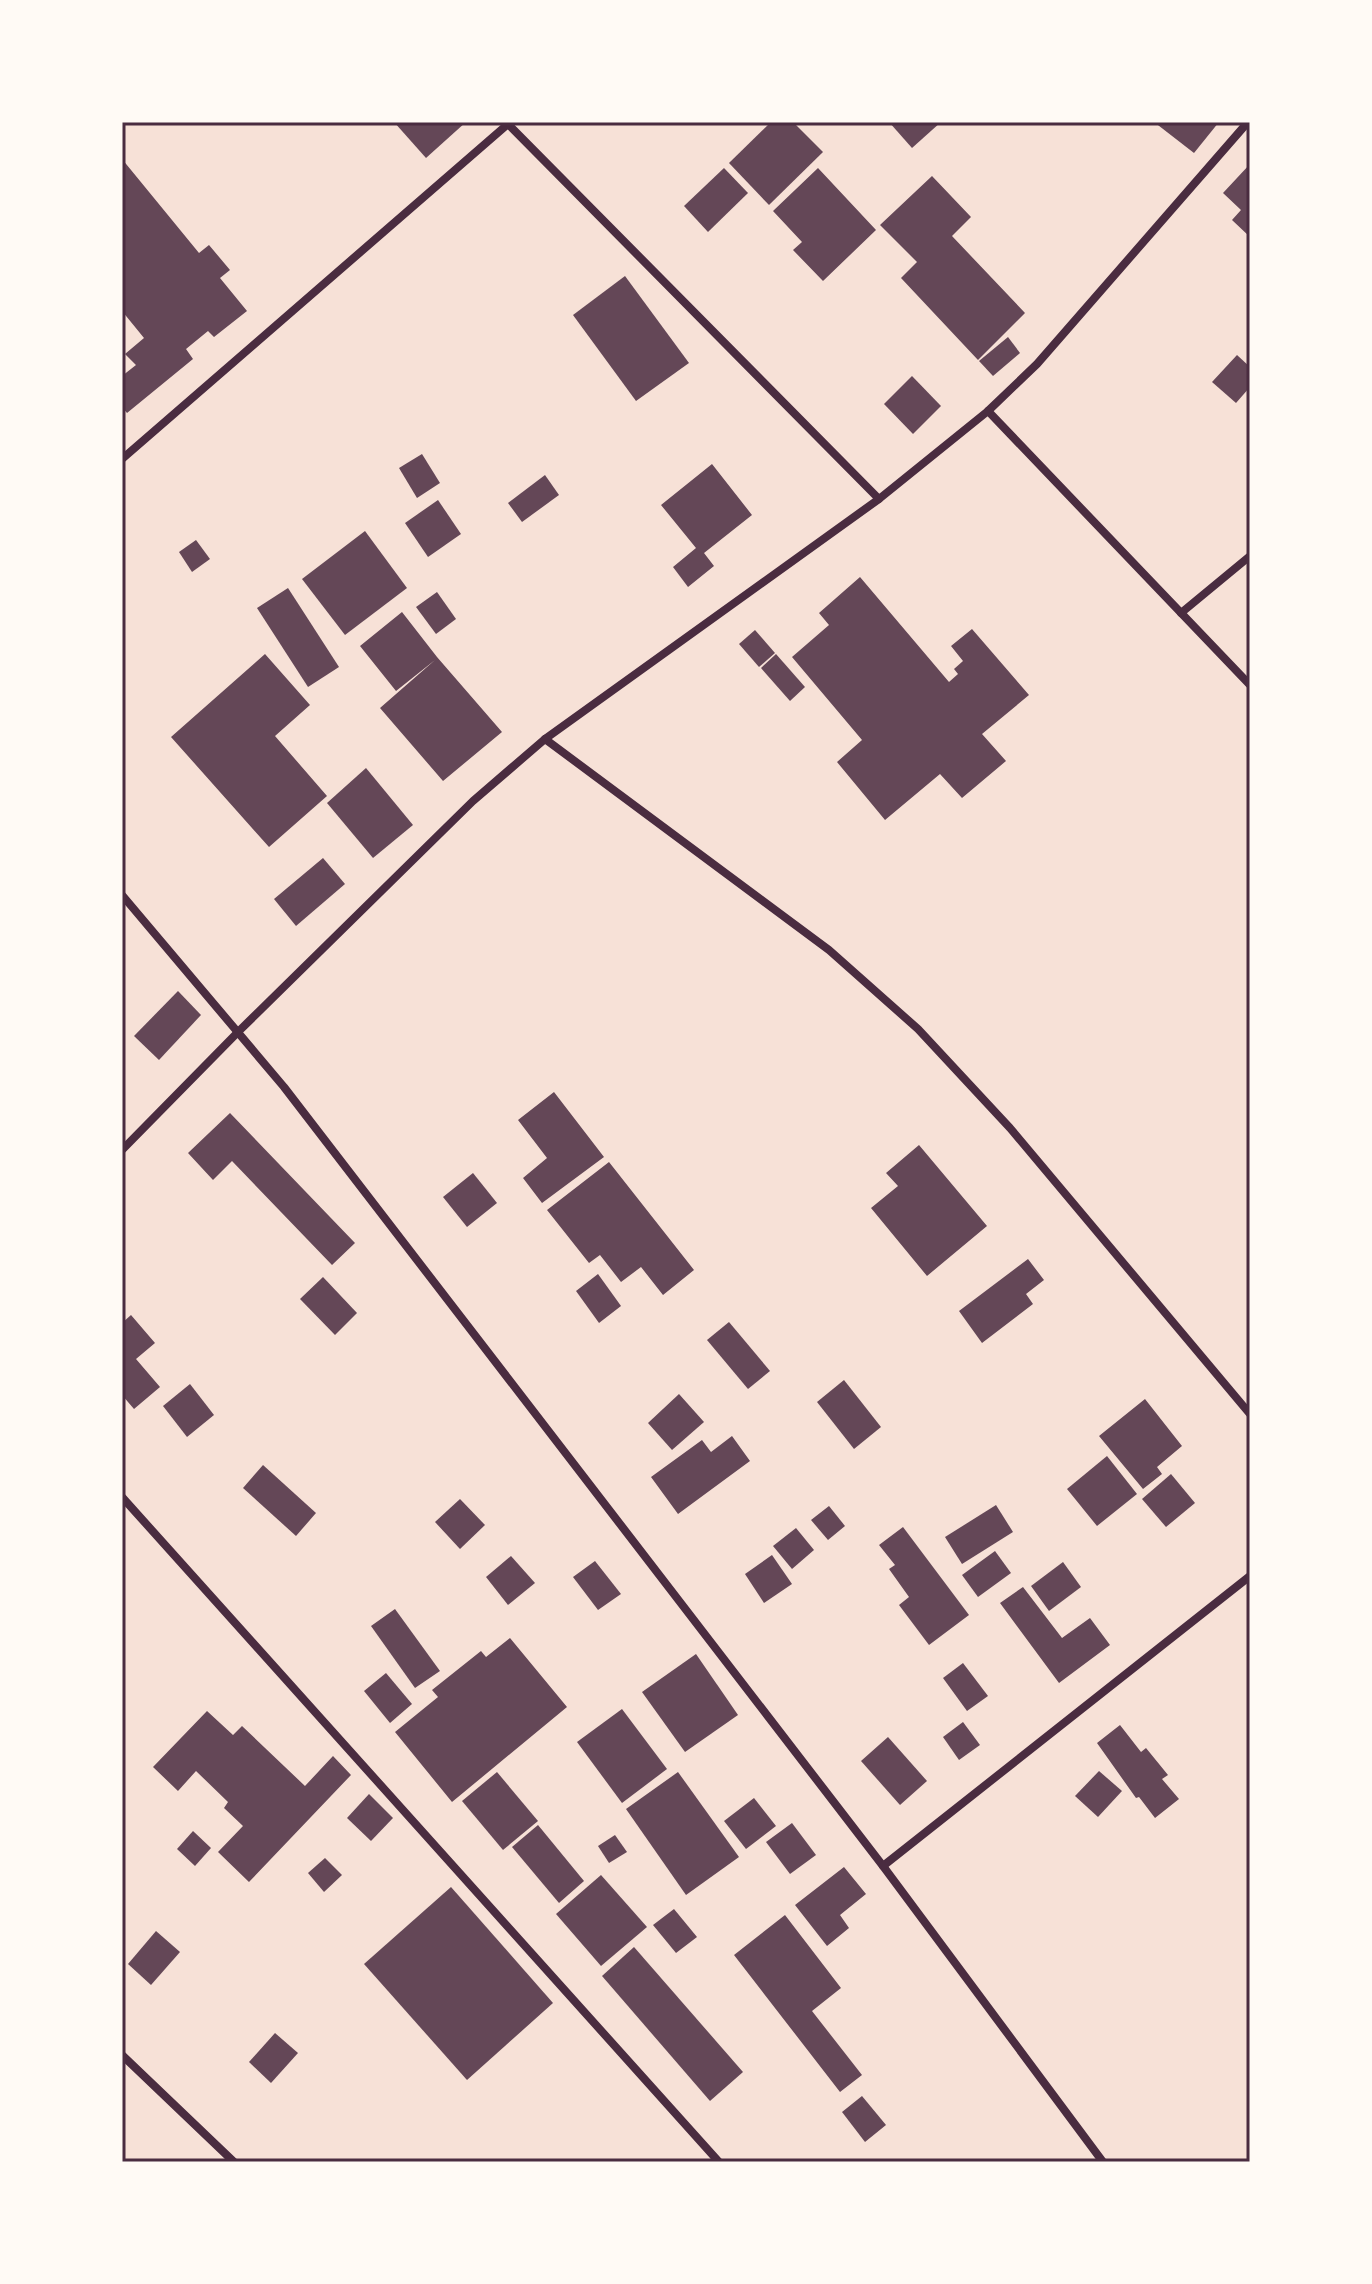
<svg xmlns="http://www.w3.org/2000/svg" width="1372" height="2284" font-family="Literata,serif">
  <style>
    .building { fill: #644757 }
    .lines { fill: none; stroke-linecap: round; stroke-linejoin: round }
    .minor { stroke: #4a2c40; stroke-width: 8 }
    .neatline { fill: none; stroke: #4a2c40; stroke-width: 3 }
  </style>
  <rect width="100%" height="100%" fill="#f7e1d7"/>
  <g class="building">
    <path d="M394,122H466L426,158Z"/>
    <path d="M771,122H793L823,152L769,205L729,163Z"/>
    <path d="M889,122H941L912,148Z"/>
    <path d="M1154,122H1219L1194,153Z"/>
    <path d="M122,159L199,253L209,245L230,270L220,278L247,311L214,337L208,331L186,349L193,359L127,413L122,407V376L136,365L125,354L144,338L122,311Z"/>
    <path d="M1250,164V237L1232,220L1241,210L1223,193Z"/>
    <path d="M724,168L748,193L708,232L684,206Z"/>
    <path d="M818,168L876,230L823,281L793,250L802,242L773,211Z"/>
    <path d="M932,176L971,217L952,236L1025,313L978,360L901,278L917,262L880,225Z"/>
    <path d="M625,276L689,363L636,401L573,315Z"/>
    <path d="M1008,337L1020,353L993,376L979,361Z"/>
    <path d="M1237,355L1250,367V387L1236,403L1212,382Z"/>
    <path d="M912,376L941,406L913,434L884,404Z"/>
    <path d="M422,454L440,483L417,498L399,468Z"/>
    <path d="M712,464L752,515L704,553L714,566L688,587L673,567L696,548L661,505Z"/>
    <path d="M545,475L559,495L522,522L508,503Z"/>
    <path d="M438,500L461,534L428,557L405,523Z"/>
    <path d="M365,531L407,588L345,635L302,579Z"/>
    <path d="M196,540L210,559L192,572L179,552Z"/>
    <path d="M860,577L949,682L958,674L954,669L963,661L951,646L972,629L1029,695L982,734L1006,761L962,798L940,774L885,820L837,762L862,740L792,657L829,625L819,613Z"/>
    <path d="M288,588L339,667L308,687L257,608Z"/>
    <path d="M437,592L456,619L436,634L416,607Z"/>
    <path d="M402,612L437,657L502,732L443,781L380,708L435,660L396,691L360,646Z"/>
    <path d="M755,630L775,653L759,667L739,644Z"/>
    <path d="M265,654L310,705L275,736L327,796L269,847L171,737Z"/>
    <path d="M776,654L805,687L790,701L761,668Z"/>
    <path d="M366,768L413,825L373,858L327,803Z"/>
    <path d="M323,858L345,884L296,926L274,899Z"/>
    <path d="M178,991L201,1015L159,1060L134,1036Z"/>
    <path d="M554,1092L604,1157L542,1203L523,1178L547,1158L518,1120Z"/>
    <path d="M230,1113L355,1243L332,1265L232,1161L213,1180L188,1153Z"/>
    <path d="M919,1145L987,1226L927,1276L871,1208L898,1186L886,1173Z"/>
    <path d="M609,1162L694,1270L663,1295L641,1267L621,1282L600,1255L589,1263L547,1210Z"/>
    <path d="M473,1173L497,1203L467,1227L443,1197Z"/>
    <path d="M1028,1259L1044,1280L1026,1294L1033,1304L982,1343L959,1311Z"/>
    <path d="M598,1274L621,1306L599,1323L576,1291Z"/>
    <path d="M323,1277L357,1313L335,1335L300,1299Z"/>
    <path d="M131,1315L155,1343L136,1359L160,1387L134,1409L122,1395V1323Z"/>
    <path d="M729,1322L770,1371L748,1389L707,1340Z"/>
    <path d="M844,1380L881,1427L854,1449L817,1402Z"/>
    <path d="M190,1384L214,1415L187,1437L163,1406Z"/>
    <path d="M679,1394L704,1422L672,1450L648,1423Z"/>
    <path d="M1145,1399L1182,1446L1157,1467L1162,1474L1143,1489L1099,1436Z"/>
    <path d="M732,1436L750,1461L678,1514L651,1477L702,1440L711,1452Z"/>
    <path d="M1107,1456L1137,1494L1097,1526L1067,1489Z"/>
    <path d="M263,1465L316,1513L296,1536L243,1488Z"/>
    <path d="M1171,1474L1195,1503L1166,1527L1142,1499Z"/>
    <path d="M460,1499L485,1525L460,1549L435,1522Z"/>
    <path d="M996,1505L1013,1532L962,1564L945,1537Z"/>
    <path d="M829,1506L845,1526L828,1540L811,1520Z"/>
    <path d="M903,1527L969,1615L929,1645L899,1605L909,1597L889,1569L895,1565L879,1545Z"/>
    <path d="M796,1528L814,1550L792,1569L773,1546Z"/>
    <path d="M995,1551L1011,1573L978,1597L962,1575Z"/>
    <path d="M772,1555L792,1584L764,1603L745,1574Z"/>
    <path d="M511,1556L535,1583L508,1605L486,1577Z"/>
    <path d="M595,1561L621,1594L598,1610L573,1577Z"/>
    <path d="M1063,1562L1081,1587L1049,1611L1031,1586Z"/>
    <path d="M1023,1587L1062,1638L1090,1618L1110,1645L1059,1683L1000,1603Z"/>
    <path d="M395,1609L440,1671L415,1688L371,1626Z"/>
    <path d="M510,1638L567,1707L452,1802L395,1732L438,1697L432,1690L481,1651L486,1657Z"/>
    <path d="M696,1654L738,1715L685,1752L642,1692Z"/>
    <path d="M963,1663L988,1696L967,1711L943,1678Z"/>
    <path d="M386,1673L412,1704L390,1723L364,1691Z"/>
    <path d="M622,1709L667,1769L622,1803L577,1742Z"/>
    <path d="M207,1711L233,1735L242,1726L305,1786L333,1756L351,1775L249,1882L218,1852L243,1826L224,1808L228,1802L196,1771L178,1791L153,1767Z"/>
    <path d="M963,1722L980,1745L959,1760L943,1737Z"/>
    <path d="M1120,1725L1141,1752L1146,1748L1168,1775L1162,1779L1179,1799L1155,1818L1139,1797L1136,1798L1097,1743Z"/>
    <path d="M888,1737L927,1781L900,1805L861,1761Z"/>
    <path d="M1099,1771L1122,1791L1098,1817L1075,1796Z"/>
    <path d="M497,1772L538,1821L503,1850L462,1801Z"/>
    <path d="M678,1772L739,1857L686,1895L626,1809Z"/>
    <path d="M369,1794L393,1818L371,1841L347,1818Z"/>
    <path d="M754,1798L776,1826L746,1849L724,1821Z"/>
    <path d="M792,1823L816,1855L790,1874L766,1842Z"/>
    <path d="M538,1825L584,1881L559,1903L512,1847Z"/>
    <path d="M193,1831L211,1848L195,1866L177,1849Z"/>
    <path d="M615,1835L627,1852L609,1863L598,1846Z"/>
    <path d="M325,1858L342,1875L324,1892L308,1873Z"/>
    <path d="M844,1867L866,1894L840,1915L849,1928L827,1946L795,1905Z"/>
    <path d="M601,1875L647,1927L601,1966L556,1914Z"/>
    <path d="M451,1887L553,2003L467,2080L364,1964Z"/>
    <path d="M674,1909L697,1937L676,1953L653,1925Z"/>
    <path d="M785,1915L841,1988L812,2011L862,2075L840,2092L734,1955Z"/>
    <path d="M156,1931L180,1952L151,1985L128,1964Z"/>
    <path d="M634,1947L743,2072L710,2101L602,1976Z"/>
    <path d="M275,2033L298,2053L271,2083L249,2062Z"/>
    <path d="M862,2096L886,2125L865,2142L842,2112Z"/>
  </g>
  <g class="lines">
    <g class="minor">
      <path d="M506,122L879,499"/>
      <path d="M988,411L1250,685"/>
      <path d="M122,459L508,124"/>
      <path d="M1181,613L1250,556"/>
      <path d="M545,739L829,950L918,1029L1010,1128L1250,1414"/>
      <path d="M122,895L284,1087L883,1866L1103,2162"/>
      <path d="M122,1150L239,1031L473,801L545,739L879,499L988,411L1037,364L1248,122"/>
      <path d="M122,1497L719,2162"/>
      <path d="M883,1866L1250,1576"/>
      <path d="M122,2055L234,2162"/>
    </g>
  </g>
  <rect width="1372" height="2284" fill="none" stroke="#fffaf5" stroke-width="248"/>
  <rect x="124" y="124" width="1124" height="2036" class="neatline"/>
</svg>
